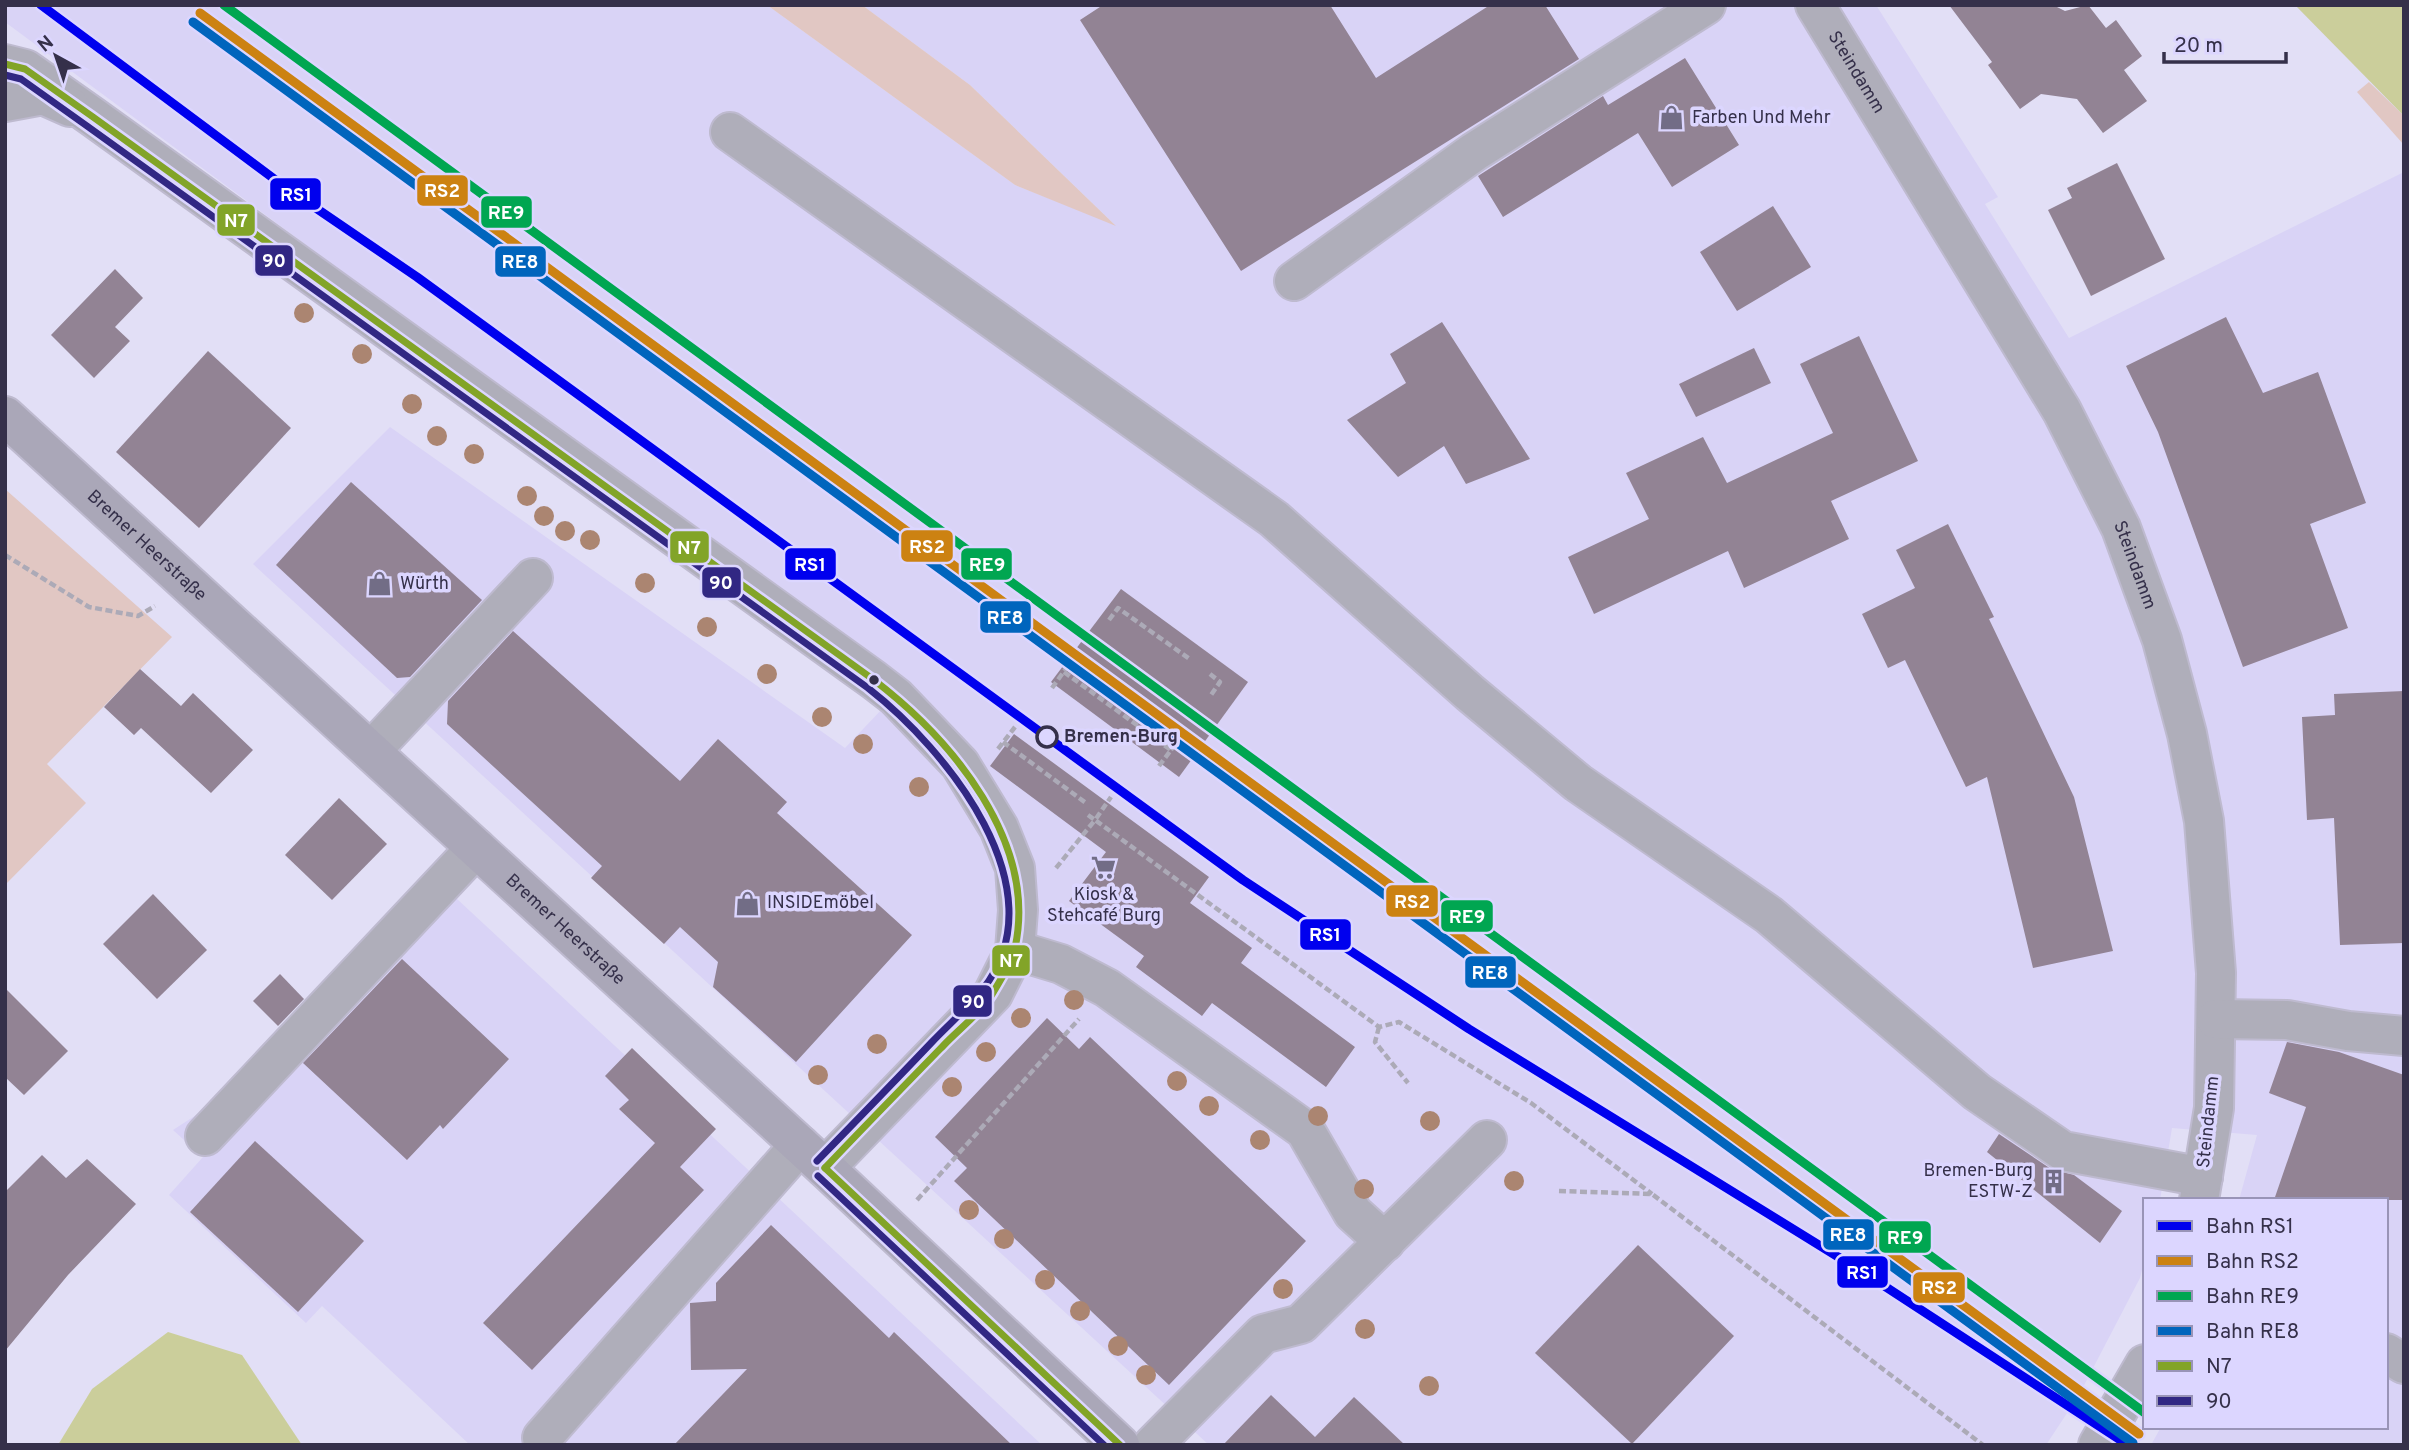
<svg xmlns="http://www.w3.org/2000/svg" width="2409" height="1450" font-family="Overpass,sans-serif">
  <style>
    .built { fill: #d9d3f6 }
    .green { fill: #e1c7c3 }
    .water { fill: #cbce9b }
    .building { fill: #928394 }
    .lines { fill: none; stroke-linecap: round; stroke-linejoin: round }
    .minor-casing { stroke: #bebacf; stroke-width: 42 }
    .major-casing { stroke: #bebacf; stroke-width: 42 }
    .path { stroke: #acaab7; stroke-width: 4.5; stroke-dasharray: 7 3.5; stroke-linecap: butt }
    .minor { stroke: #afaeba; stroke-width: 38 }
    .major { stroke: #aaa7b8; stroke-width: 38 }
    .bus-1-casing { stroke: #dcd6ff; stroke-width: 12 }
    .bus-2-casing { stroke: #dcd6ff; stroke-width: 12 }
    .bus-1 { stroke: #82a428; stroke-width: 7 }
    .bus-2 { stroke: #312783; stroke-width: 7 }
    .rail-1-casing { stroke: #dcd6ff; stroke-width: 14 }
    .rail-2-casing { stroke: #dcd6ff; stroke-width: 14 }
    .rail-3-casing { stroke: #dcd6ff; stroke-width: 14 }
    .rail-4-casing { stroke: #dcd6ff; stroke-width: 14 }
    .rail-1 { stroke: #00e; stroke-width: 9 }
    .rail-2 { stroke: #cc8212; stroke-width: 9 }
    .rail-3 { stroke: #00a651; stroke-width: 9 }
    .rail-4 { stroke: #0065bd; stroke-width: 9 }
    .tree { fill: #ab8571 }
    .bus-dot { fill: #35304a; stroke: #dcd6ff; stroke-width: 2.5 }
    .stop-dot { fill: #dcd6ff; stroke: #35304a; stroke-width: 3.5 }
    .labels { text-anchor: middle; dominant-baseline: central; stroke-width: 7; stroke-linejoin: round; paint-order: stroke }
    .street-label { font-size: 18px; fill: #35304a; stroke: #dcd6ff }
    .poi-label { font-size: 18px; fill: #35304a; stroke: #dcd6ff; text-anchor: start }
    .stop-label { font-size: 18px; font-weight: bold; fill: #35304a; stroke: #dcd6ff; text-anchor: start }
    .line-badge { stroke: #dcd6ff; stroke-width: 2.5 }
    .badge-label { font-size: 19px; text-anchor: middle; font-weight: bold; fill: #fff }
  </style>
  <rect width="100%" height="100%" fill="#e2dff6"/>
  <g class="built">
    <path d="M5,5H767L1015,185L1114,224L970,85L862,5H1876L1998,197L1985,204L2069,338L2404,172V1445H2151L2161,1427H2386V1200H2239L2257,1135L2172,1128L2160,1200H2145V1258L2140,1278L2079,1395L2046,1445H1209L253,564L390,427L845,748L903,687L5,22Z"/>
    <path d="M428,872L758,1179L1042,1445H470L322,1306L306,1323L169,1195L203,1157L173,1130L210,1106Z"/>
  </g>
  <g class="green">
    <path d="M767,5H862L970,85L1116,226L1015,185Z"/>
    <path d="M2369,82L2404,116V145L2357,92Z"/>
    <path d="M5,489L172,637L47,764L86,803L5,885Z"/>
  </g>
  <g class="water">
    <path d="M2295,5H2404V116Z"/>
    <path d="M168,1332L242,1355L302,1445H58L92,1389Z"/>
  </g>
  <g class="building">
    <path d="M1103,5H1330L1376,78L1490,5H1545L1579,59L1241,271L1080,20Z"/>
    <path d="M1949,5H2053L2065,11L2088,5L2106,28L2116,20L2142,56L2124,70L2147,101L2103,133L2077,99L2041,94L2020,109L1988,65L1992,62Z"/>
    <path d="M1685,58L1739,145L1672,187L1638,133L1503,217L1478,176L1603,96L1608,105Z"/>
    <path d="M2117,163L2165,259L2091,296L2048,210L2072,198L2067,188Z"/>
    <path d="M1773,206L1811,267L1737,311L1700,252Z"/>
    <path d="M115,269L143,298L115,327L130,341L94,378L51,335Z"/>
    <path d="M2226,317L2263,393L2318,372L2366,503L2310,524L2348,628L2243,667L2158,432L2126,366Z"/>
    <path d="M1442,322L1530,459L1466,484L1444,446L1398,477L1347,420L1406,383L1390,354Z"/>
    <path d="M1859,336L1918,461L1831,501L1849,539L1744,588L1728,551L1594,614L1568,557L1649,519L1626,473L1703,437L1727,483L1833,433L1800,364Z"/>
    <path d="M1754,348L1771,383L1696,417L1679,384Z"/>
    <path d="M208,351L291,428L199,528L116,452Z"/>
    <path d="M351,482L482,600L410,677L397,678L276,565Z"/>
    <path d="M1948,524L1994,617L1989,619L2074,797L2113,951L2033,968L1987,777L1966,787L1905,660L1888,668L1862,614L1915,588L1896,550Z"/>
    <path d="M1121,589L1248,682L1179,777L1051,682Z"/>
    <path d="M513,631L680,781L718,739L787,802L777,813L912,935L796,1062L713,987L718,962L680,927L664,944L591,878L602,866L447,724L448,701Z"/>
    <path d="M140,669L181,706L193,693L253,750L211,793L141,728L134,735L104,707Z"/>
    <path d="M2404,691V943L2340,945L2334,818L2307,820L2302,717L2335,715L2334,694Z"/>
    <path d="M1014,734L1209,877L1190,903L1252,948L1241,963L1355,1047L1326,1087L1212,1003L1202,1016L1136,967L1144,956L1069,901L1106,852L990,766Z"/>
    <path d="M339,798L387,844L332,900L285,855Z"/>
    <path d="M153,894L207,950L157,999L103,944Z"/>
    <path d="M402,959L509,1059L443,1129L440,1125L407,1160L303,1063Z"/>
    <path d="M280,974L304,999L278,1026L253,1001Z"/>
    <path d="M5,988L68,1051L24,1095L5,1077Z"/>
    <path d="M1047,1018L1079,1049L1090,1037L1306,1241L1169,1385L954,1181L967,1168L935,1137Z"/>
    <path d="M2287,1042L2339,1052L2404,1075V1200H2274L2306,1107L2269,1093Z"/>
    <path d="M632,1048L716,1129L680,1167L704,1190L532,1370L483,1323L655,1143L619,1109L629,1100L605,1076Z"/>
    <path d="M1999,1134L2051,1169L2074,1175L2122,1211L2100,1243L1987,1152Z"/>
    <path d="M255,1141L364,1241L298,1312L190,1212Z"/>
    <path d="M42,1155L66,1178L87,1159L136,1204L68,1275L5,1351V1192Z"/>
    <path d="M771,1225L889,1338L894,1332L1012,1445H674L747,1369L691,1370L690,1303L716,1301V1283Z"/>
    <path d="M1638,1245L1734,1336L1632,1444L1535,1353Z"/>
    <path d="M1271,1395L1315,1437L1354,1397L1405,1445H1223Z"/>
  </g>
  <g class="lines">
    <defs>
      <g id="minor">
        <path id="s1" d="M1815,5L2062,411L2121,528L2162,640L2187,734L2204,821L2216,973L2214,1108L2199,1200"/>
        <path d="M5,64L25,69L93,117L874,680L896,697L960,764L999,828L1015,868L1018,910L1015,950L993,994L825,1168"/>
        <path d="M5,102L43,95L70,107"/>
        <path d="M730,132L1274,519L1470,693L1578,783L1769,915L1977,1092L2063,1151L2203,1177"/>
        <path d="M1294,281L1474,152L1706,5"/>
        <path d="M371,751L533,578"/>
        <path d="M1015,950L1061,964L1107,988L1305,1130L1353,1213L1385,1242"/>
        <path d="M2216,1019L2287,1020L2348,1031L2404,1036"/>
        <path d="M205,1136L476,848"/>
        <path d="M2386,1353L2404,1364"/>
        <path d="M542,1438L800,1145"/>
        <path d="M1153,1445L1263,1334L1301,1324L1487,1140"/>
        <path d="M2098,1445L2145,1364"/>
      </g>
      <g id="major">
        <path id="s2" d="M5,416L825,1168L1120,1445"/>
      </g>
    </defs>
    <use href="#minor" class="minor-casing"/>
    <use href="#major" class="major-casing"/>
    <g class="path">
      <path d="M5,555L89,607L138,616L155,606"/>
      <path d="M1109,620L1118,608L1191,660"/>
      <path d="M1064,672L1141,728"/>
      <path d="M1210,674L1220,682L1211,695"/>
      <path d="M1052,688L1075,656"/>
      <path d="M1003,742L1086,803"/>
      <path d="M998,749L1015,727"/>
      <path d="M1171,750L1182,734"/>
      <path d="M1159,766L1171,750L1161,743"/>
      <path d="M1088,815L1095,820L1111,797"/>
      <path d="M1056,868L1095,820L1379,1027L1399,1022L1531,1103L1652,1194"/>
      <path d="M1379,1027L1375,1042L1408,1083"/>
      <path d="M1559,1191L1652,1194L1983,1445"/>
      <path d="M917,1200L1079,1019"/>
    </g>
    <use href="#minor" class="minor"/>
    <use href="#major" class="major"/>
    <defs>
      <g id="bus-1">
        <path d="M5,64L25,69L93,117L874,680C952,740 1038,842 1015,948C1012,962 1001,979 994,991C983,1011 959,1029 943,1046C904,1086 864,1127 825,1168"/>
        <path d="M825,1168L1120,1445"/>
      </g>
      <g id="bus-2">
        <path d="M5,75L21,79L87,126L868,688C946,749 1061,889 983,989C968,1008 948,1025 932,1042C894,1082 856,1121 817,1161"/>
        <path d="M818,1176L1104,1445"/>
      </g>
    </defs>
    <use href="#bus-1" class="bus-1-casing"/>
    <use href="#bus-2" class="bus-2-casing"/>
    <use href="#bus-1" class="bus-1"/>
    <use href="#bus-2" class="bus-2"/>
    <defs>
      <path id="rail-1" d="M41,5L285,187L417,277L1243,880L1469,1029L1869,1276L2128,1445"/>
      <path id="rail-2" d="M200,13L2139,1434"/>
      <path id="rail-3" d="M224,5L2145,1413"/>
      <path id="rail-4" d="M193,22L2133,1443"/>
    </defs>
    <use href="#rail-1" class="rail-1-casing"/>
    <use href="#rail-2" class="rail-2-casing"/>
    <use href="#rail-3" class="rail-3-casing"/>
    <use href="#rail-4" class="rail-4-casing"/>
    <use href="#rail-1" class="rail-1"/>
    <use href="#rail-2" class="rail-2"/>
    <use href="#rail-3" class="rail-3"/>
    <use href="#rail-4" class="rail-4"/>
  </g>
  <g class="tree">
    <circle cx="304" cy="313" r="10"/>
    <circle cx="362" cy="354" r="10"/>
    <circle cx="412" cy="404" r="10"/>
    <circle cx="437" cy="436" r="10"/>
    <circle cx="474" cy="454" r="10"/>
    <circle cx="527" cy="496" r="10"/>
    <circle cx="544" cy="516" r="10"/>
    <circle cx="565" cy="531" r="10"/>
    <circle cx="590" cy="540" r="10"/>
    <circle cx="645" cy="583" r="10"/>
    <circle cx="707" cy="627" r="10"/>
    <circle cx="767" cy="674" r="10"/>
    <circle cx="822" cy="717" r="10"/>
    <circle cx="863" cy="744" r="10"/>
    <circle cx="919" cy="787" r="10"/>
    <circle cx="1074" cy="1000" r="10"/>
    <circle cx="1021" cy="1018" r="10"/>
    <circle cx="877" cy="1044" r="10"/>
    <circle cx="986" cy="1052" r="10"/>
    <circle cx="818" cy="1075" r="10"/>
    <circle cx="1177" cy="1081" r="10"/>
    <circle cx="952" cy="1087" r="10"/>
    <circle cx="1209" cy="1106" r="10"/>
    <circle cx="1318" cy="1116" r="10"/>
    <circle cx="1430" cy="1121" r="10"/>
    <circle cx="1260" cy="1140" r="10"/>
    <circle cx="1514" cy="1181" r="10"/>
    <circle cx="1364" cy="1189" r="10"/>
    <circle cx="969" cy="1210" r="10"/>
    <circle cx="1004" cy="1239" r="10"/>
    <circle cx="1045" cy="1280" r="10"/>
    <circle cx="1283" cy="1289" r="10"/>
    <circle cx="1080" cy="1311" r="10"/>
    <circle cx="1365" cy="1329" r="10"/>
    <circle cx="1118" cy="1346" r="10"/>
    <circle cx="1146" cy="1375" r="10"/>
    <circle cx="1429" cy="1386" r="10"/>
  </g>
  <defs>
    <symbol id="shop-bare" viewBox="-9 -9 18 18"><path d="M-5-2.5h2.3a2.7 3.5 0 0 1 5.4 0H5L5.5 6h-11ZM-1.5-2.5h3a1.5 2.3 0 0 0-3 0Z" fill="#726d86" stroke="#dcd6ff" stroke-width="2.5" paint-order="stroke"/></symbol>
    <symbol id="supermarket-bare" viewBox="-9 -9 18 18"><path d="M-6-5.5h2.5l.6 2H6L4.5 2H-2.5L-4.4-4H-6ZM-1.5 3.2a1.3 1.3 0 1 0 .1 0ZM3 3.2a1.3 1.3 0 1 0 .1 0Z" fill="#726d86" stroke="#dcd6ff" stroke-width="2.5" paint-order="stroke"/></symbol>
    <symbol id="building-bare" viewBox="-9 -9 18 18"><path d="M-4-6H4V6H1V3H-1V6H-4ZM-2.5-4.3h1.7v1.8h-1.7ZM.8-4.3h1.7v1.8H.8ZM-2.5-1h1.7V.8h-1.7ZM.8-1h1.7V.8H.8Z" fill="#726d86" stroke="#dcd6ff" stroke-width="2.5" paint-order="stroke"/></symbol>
  </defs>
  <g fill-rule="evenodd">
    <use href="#shop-bare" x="1654" y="100" width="35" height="35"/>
    <use href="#shop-bare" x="362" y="566" width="35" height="35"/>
    <use href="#supermarket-bare" x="1086" y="850" width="35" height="35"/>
    <use href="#shop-bare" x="730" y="886" width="35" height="35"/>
    <use href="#building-bare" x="2036" y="1164" width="35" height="35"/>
  </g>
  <circle class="bus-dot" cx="874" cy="680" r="6"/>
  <circle class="stop-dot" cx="1047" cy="737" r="10"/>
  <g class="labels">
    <g class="street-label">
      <text stroke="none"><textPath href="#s1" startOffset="79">Steindamm</textPath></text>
      <text stroke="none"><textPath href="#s2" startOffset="192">Bremer Heerstraße</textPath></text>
      <text stroke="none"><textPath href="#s1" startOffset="646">Steindamm</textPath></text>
      <text stroke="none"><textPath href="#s2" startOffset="760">Bremer Heerstraße</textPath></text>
      <text transform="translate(2209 1122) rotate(-84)">Steindamm</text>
    </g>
    <g class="poi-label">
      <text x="1692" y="118">Farben Und Mehr</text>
      <text x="400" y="584">Würth</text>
      <text x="1104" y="895" text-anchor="middle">Kiosk &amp;<tspan x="1104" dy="21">Stehcafé Burg</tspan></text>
      <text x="767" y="903">INSIDEmöbel</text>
      <text x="2033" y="1171" text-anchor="end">Bremen-Burg<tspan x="2033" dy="21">ESTW-Z</tspan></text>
    </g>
    <g class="stop-label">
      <text x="1064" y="737">Bremen-Burg</text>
    </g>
  </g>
  <g class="line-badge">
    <rect x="416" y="174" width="53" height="33" rx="7" fill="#cc8212"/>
    <rect x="269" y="177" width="53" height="34" rx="7" fill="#00e"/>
    <rect x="480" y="195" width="53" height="34" rx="7" fill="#00a651"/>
    <rect x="216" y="203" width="40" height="34" rx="7" fill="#82a428"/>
    <rect x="254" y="244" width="40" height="33" rx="7" fill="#312783"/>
    <rect x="494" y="245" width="53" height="33" rx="7" fill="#0065bd"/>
    <rect x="900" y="529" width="54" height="34" rx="7" fill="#cc8212"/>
    <rect x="669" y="530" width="41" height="34" rx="7" fill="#82a428"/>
    <rect x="960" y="547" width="53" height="34" rx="7" fill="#00a651"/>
    <rect x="784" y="547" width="53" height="34" rx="7" fill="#00e"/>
    <rect x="701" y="566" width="41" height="33" rx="7" fill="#312783"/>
    <rect x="979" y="600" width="53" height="34" rx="7" fill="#0065bd"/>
    <rect x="1385" y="884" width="54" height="34" rx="7" fill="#cc8212"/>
    <rect x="1440" y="899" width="54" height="34" rx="7" fill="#00a651"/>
    <rect x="1299" y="918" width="53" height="33" rx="7" fill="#00e"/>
    <rect x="991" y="944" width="40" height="33" rx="7" fill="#82a428"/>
    <rect x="1464" y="955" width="53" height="34" rx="7" fill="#0065bd"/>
    <rect x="952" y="984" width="41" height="34" rx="7" fill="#312783"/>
    <rect x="1822" y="1218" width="53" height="33" rx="7" fill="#0065bd"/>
    <rect x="1878" y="1220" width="54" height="34" rx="7" fill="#00a651"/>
    <rect x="1836" y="1255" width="53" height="34" rx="7" fill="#00e"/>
    <rect x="1912" y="1271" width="54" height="33" rx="7" fill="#cc8212"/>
  </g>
  <g class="badge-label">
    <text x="442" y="197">RS2</text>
    <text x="296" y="201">RS1</text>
    <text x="506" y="219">RE9</text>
    <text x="236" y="227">N7</text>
    <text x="274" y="267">90</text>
    <text x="520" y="268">RE8</text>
    <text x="927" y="553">RS2</text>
    <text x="689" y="554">N7</text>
    <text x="987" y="571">RE9</text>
    <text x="810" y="571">RS1</text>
    <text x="721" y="589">90</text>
    <text x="1005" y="624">RE8</text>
    <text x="1412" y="908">RS2</text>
    <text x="1467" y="923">RE9</text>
    <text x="1325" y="941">RS1</text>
    <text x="1011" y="967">N7</text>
    <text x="1490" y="979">RE8</text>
    <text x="973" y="1008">90</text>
    <text x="1848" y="1241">RE8</text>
    <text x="1905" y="1244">RE9</text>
    <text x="1862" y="1279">RS1</text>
    <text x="1939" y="1294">RS2</text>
  </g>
  <rect width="2409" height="1450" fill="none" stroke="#35304a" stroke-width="14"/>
  <rect x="2143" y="1198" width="245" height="231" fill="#dcd6ff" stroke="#9994b7" stroke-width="2"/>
  <rect x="2157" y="1221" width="35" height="10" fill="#0000ee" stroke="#9994b7" stroke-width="2"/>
  <text x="2206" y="1233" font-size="21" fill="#35304a">Bahn RS1</text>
  <rect x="2157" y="1256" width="35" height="10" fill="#cc8212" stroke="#9994b7" stroke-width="2"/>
  <text x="2206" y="1268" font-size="21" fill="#35304a">Bahn RS2</text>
  <rect x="2157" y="1291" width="35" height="10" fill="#00a651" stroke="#9994b7" stroke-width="2"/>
  <text x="2206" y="1303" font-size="21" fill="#35304a">Bahn RE9</text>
  <rect x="2157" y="1326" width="35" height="10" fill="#0065bd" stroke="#9994b7" stroke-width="2"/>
  <text x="2206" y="1338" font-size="21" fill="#35304a">Bahn RE8</text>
  <rect x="2157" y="1361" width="35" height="10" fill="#82a428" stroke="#9994b7" stroke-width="2"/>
  <text x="2206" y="1373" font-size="21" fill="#35304a">N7</text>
  <rect x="2157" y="1396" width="35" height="10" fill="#312783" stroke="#9994b7" stroke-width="2"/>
  <text x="2206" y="1408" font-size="21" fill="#35304a">90</text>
  <g transform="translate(56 56) rotate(320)" stroke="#dcd6ff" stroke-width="5" paint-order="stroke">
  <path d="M0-5L12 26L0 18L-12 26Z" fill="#35304a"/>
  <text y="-10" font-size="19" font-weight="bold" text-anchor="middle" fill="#35304a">N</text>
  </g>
  <path d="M2164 52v10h122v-10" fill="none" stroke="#35304a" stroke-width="3.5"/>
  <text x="2174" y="52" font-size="21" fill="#35304a" stroke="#dcd6ff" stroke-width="5" paint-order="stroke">20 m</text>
</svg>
